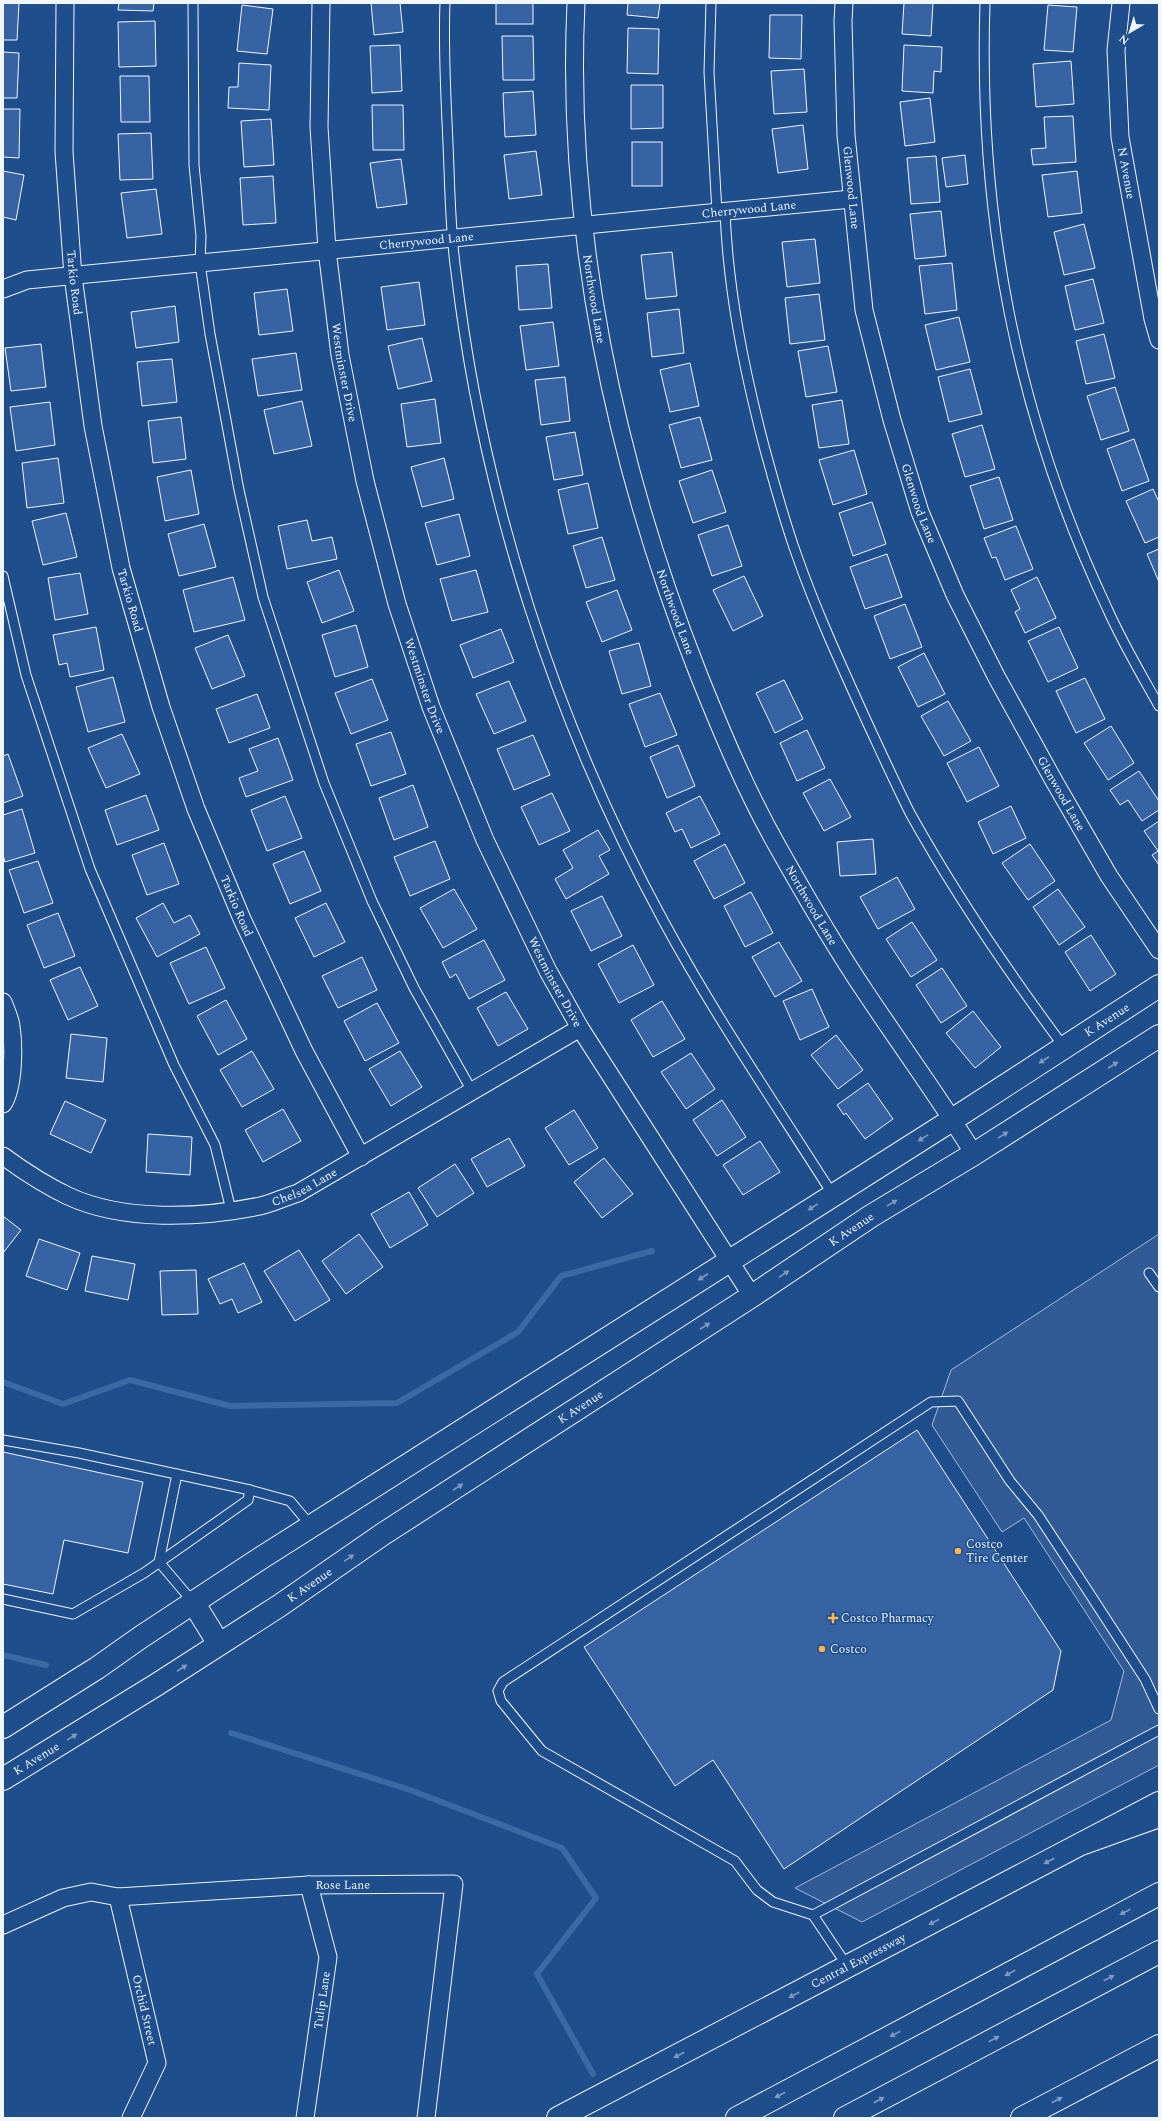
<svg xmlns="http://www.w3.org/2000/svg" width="1162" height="2121" font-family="Spectral,serif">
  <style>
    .parking { fill: #305b95; stroke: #a8bbd7 }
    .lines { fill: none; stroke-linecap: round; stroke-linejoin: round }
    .stream { stroke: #3b69a3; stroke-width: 6 }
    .building { fill: #3563a3; stroke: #f2f6ff }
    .lane-casing { stroke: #f2f6ff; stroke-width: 11 }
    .street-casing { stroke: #f2f6ff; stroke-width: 19 }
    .secondary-casing { stroke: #f2f6ff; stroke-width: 24 }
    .highway-casing { stroke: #f2f6ff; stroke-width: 24 }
    .lane { stroke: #1f4e8c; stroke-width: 9 }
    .street { stroke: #1f4e8c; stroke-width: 17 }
    .secondary { stroke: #1f4e8c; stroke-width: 22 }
    .highway { stroke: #1f4e8c; stroke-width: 22 }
    .oneway { fill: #7e9ac0 }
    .poi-dot { fill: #ffb74d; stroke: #1f4e8c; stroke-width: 1.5 }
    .labels { text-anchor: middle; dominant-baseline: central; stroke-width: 3; stroke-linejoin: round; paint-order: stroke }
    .street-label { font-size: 12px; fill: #f2f6ff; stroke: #1f4e8c }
    .poi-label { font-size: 12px; fill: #f2f6ff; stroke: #1f4e8c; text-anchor: start }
  </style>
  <rect width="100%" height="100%" fill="#1f4e8c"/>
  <path class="parking" d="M1159,1234V1765L862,1922L795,1888L1111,1720L1124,1671L1024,1518L1002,1532L932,1425L951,1370Z"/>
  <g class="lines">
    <g class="stream">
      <path d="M3,1382L63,1404L130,1380L230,1406L397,1403L518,1332L561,1276L652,1251"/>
      <path d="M3,1655L46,1665"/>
      <path d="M231,1733L410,1790L562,1848L596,1898L537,1974L593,2074"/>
    </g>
  </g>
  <g class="building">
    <path d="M3,3H19L17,40H3Z"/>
    <path d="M119,3H154L153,11L118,10Z"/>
    <path d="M371,3H400L403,32L374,35Z"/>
    <rect x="496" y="3" width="37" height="21"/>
    <path d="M628,3H660L658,18L627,15Z"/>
    <path d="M904,3H933L931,36L902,34Z"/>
    <path d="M242,5L273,9L267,54L237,51Z"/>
    <path d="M1048,5L1077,7L1073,52L1044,50Z"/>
    <path d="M770,15H802L801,59L769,58Z"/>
    <path d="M155,21L156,66L119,67L118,22Z"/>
    <path d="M628,28L659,29L658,74L627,73Z"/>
    <path d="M502,36H533L534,80H503Z"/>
    <path d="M400,45L402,91L372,93L370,46Z"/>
    <path d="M904,45L942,47L941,72L934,71L933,93L902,91Z"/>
    <path d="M3,52L19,53L17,98H3Z"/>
    <path d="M1071,61L1074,104L1036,107L1033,64Z"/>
    <path d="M239,63L271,65L269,110L228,108L229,87H238Z"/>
    <path d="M804,69L807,112L774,114L771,71Z"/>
    <path d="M120,76H149L150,122H121Z"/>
    <path d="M631,85H663V128L631,129Z"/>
    <path d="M533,91L536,135L505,137L503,93Z"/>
    <path d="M930,98L935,142L905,146L900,102Z"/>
    <path d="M372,105H403L404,150H373Z"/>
    <path d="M3,109H20L19,158L3,157Z"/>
    <path d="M1073,116L1076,162L1033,165L1031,149L1046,148L1044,117Z"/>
    <path d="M271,119L274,165L244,167L241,121Z"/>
    <path d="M803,125L808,169L778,173L772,129Z"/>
    <path d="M151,133L153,179L120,180L118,134Z"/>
    <rect x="632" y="142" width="30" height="44"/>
    <path d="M536,151L542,195L509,199L504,155Z"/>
    <path d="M965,155L968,184L946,187L942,158Z"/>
    <path d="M936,156L940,202L911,204L907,158Z"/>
    <path d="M401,159L407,204L377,208L370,163Z"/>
    <path d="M3,171L24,175L16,220L3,217Z"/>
    <path d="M1077,171L1082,213L1048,217L1042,175Z"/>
    <path d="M273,176L276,223L243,225L240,178Z"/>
    <path d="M156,189L162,234L127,238L121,193Z"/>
    <path d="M941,211L946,256L915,259L910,214Z"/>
    <path d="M1084,224L1095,268L1064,275L1054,232Z"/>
    <path d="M815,239L820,283L787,287L782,242Z"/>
    <path d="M672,252L677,296L646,299L641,255Z"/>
    <path d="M952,263L957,310L925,314L919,266Z"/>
    <path d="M548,264L552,308L519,310L516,266Z"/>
    <path d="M1093,279L1104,323L1075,330L1065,286Z"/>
    <path d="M419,282L425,325L387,330L381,287Z"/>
    <path d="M287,289L293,331L259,335L254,293Z"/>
    <path d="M819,294L825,340L790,344L785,298Z"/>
    <path d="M175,306L179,342L136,348L131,312Z"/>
    <path d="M679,309L684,353L652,357L647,313Z"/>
    <path d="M959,317L970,362L936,370L925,325Z"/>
    <path d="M553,322L559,366L526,370L520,326Z"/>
    <path d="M1104,334L1115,378L1086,384L1076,341Z"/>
    <path d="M422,338L432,381L398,389L388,346Z"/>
    <path d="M41,344L46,387L11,391L5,348Z"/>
    <path d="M828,346L837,392L806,397L798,351Z"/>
    <path d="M296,353L302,390L258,396L252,359Z"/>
    <path d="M172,359L177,402L142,406L137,362Z"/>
    <path d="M690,363L699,406L670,412L660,370Z"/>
    <path d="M970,369L982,414L949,422L938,377Z"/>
    <path d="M565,377L570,421L541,425L535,380Z"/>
    <path d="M1115,387L1129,431L1101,440L1087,396Z"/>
    <path d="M435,399L441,443L407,447L401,404Z"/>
    <path d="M842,400L849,444L819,448L812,405Z"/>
    <path d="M302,401L312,446L274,454L264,410Z"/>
    <path d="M50,402L55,445L16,451L10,407Z"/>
    <path d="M181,417L186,459L153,463L148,421Z"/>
    <path d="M700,417L712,460L681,468L669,425Z"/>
    <path d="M982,425L995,469L965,477L952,434Z"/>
    <path d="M575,432L583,475L554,480L546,437Z"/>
    <path d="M1134,439L1149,481L1122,491L1107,449Z"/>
    <path d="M854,450L867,494L833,505L819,460Z"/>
    <path d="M58,458L64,503L27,508L22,463Z"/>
    <path d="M444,458L454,499L422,507L411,467Z"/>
    <path d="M191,470L199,514L165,521L157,477Z"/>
    <path d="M712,470L726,512L693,523L679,481Z"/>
    <path d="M999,477L1013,520L984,529L970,486Z"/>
    <path d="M588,483L598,528L568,534L558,490Z"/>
    <path d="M1153,489L1159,502V537L1145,543L1126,501Z"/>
    <path d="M872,502L886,544L853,556L839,513Z"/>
    <path d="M66,513L77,557L43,565L32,521Z"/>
    <path d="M459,514L470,556L437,565L425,523Z"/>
    <path d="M307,520L312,541L332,537L337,559L287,569L278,526Z"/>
    <path d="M204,524L216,567L179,576L168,534Z"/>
    <path d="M728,525L742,566L712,576L698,535Z"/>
    <path d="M1016,526L1033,569L1005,580L996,557L992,558L984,538Z"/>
    <path d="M602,537L615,580L586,588L573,546Z"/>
    <path d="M1159,549V582L1147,554Z"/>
    <path d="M887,554L902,597L865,609L850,567Z"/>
    <path d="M339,570L354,611L322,623L307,582Z"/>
    <path d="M476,570L488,612L452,621L440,579Z"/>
    <path d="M80,573L88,614L55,620L48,578Z"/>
    <path d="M744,576L763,616L733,631L713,590Z"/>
    <path d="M233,577L245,620L194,632L183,590Z"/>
    <path d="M1037,577L1056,618L1025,633L1015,612L1020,609L1011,590Z"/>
    <path d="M617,590L632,630L602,642L586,602Z"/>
    <path d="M905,604L922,647L890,659L874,616Z"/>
    <path d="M356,625L368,667L335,677L322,635Z"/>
    <path d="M96,627L104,670L70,677L67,663L59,665L53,635Z"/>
    <path d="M1059,627L1078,668L1048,682L1028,641Z"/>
    <path d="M501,629L514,662L473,678L460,645Z"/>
    <path d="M228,635L245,676L212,689L195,648Z"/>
    <path d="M639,643L651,686L622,694L609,651Z"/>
    <path d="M924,653L945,694L918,707L898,667Z"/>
    <path d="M113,677L125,722L88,732L76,687Z"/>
    <path d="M1085,678L1105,719L1076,733L1056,691Z"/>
    <path d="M372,679L388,720L351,734L335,693Z"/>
    <path d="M784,680L803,719L775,733L756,693Z"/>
    <path d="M509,681L526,721L494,734L476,694Z"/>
    <path d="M660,693L677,735L645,747L629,704Z"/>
    <path d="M257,694L270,728L229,743L216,709Z"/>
    <path d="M948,701L971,741L944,756L921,716Z"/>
    <path d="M1111,726L1134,763L1108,780L1084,743Z"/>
    <path d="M807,730L825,768L797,781L780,743Z"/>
    <path d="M391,732L406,774L371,786L356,744Z"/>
    <path d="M122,734L140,774L106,788L88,748Z"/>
    <path d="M533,735L550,775L514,790L497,749Z"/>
    <path d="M278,738L293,780L246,797L239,778L258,771L249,749Z"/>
    <path d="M678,745L695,786L667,798L650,757Z"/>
    <path d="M979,747L999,786L967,802L947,763Z"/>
    <path d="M8,754L23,796L3,803V756Z"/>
    <path d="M1139,771L1159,801V810L1142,821L1128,800L1120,805L1110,790Z"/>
    <path d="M830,779L851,817L824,831L803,793Z"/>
    <path d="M413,785L428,827L394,840L379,798Z"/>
    <path d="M552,793L570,831L539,845L521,807Z"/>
    <path d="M146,795L159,830L117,845L105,810Z"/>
    <path d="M285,796L302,838L267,851L251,810Z"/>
    <path d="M700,796L720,834L691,848L682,829L675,832L666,813Z"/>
    <path d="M1011,806L1026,838L993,854L978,822Z"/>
    <path d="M22,809L35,853L5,862L3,855V815Z"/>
    <path d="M1159,821V865L1152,855L1158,851L1144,831Z"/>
    <path d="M598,830L610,850L599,856L609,874L566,899L555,879L573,868L563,850Z"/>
    <path d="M873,839L876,874L840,876L837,842Z"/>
    <path d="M435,841L450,879L410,896L394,857Z"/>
    <path d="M164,843L179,884L147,895L132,855Z"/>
    <path d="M725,844L745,883L714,899L694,861Z"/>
    <path d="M1030,844L1055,881L1028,900L1002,863Z"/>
    <path d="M304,851L321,891L290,904L273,864Z"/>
    <path d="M38,861L53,903L24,913L9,870Z"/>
    <path d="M897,877L915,909L878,929L860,897Z"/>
    <path d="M454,889L477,929L443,948L420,908Z"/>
    <path d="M1058,889L1085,927L1059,945L1033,907Z"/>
    <path d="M751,892L773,933L745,947L724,906Z"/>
    <path d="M602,896L622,936L591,951L571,911Z"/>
    <path d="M163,903L174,923L190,915L200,934L157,957L136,918Z"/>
    <path d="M326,903L345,942L314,957L295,918Z"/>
    <path d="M58,913L75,956L44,968L27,925Z"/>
    <path d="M912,922L937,960L911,977L886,939Z"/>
    <path d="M1091,935L1116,974L1090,991L1065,952Z"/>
    <path d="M484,940L505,980L469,999L456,974L450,978L442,962Z"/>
    <path d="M779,942L802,981L775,997L752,957Z"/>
    <path d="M633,945L654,985L619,1003L598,964Z"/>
    <path d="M206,947L225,988L189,1004L170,963Z"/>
    <path d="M362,957L377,990L338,1008L322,976Z"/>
    <path d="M80,967L98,1006L68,1020L50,980Z"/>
    <path d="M942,968L967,1006L941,1023L916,985Z"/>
    <path d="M812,989L829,1027L800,1040L783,1001Z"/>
    <path d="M506,992L528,1029L498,1046L477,1008Z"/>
    <path d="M226,1000L247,1039L218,1055L197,1016Z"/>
    <path d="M662,1001L685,1039L653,1057L631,1020Z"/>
    <path d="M377,1003L399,1043L365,1061L344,1021Z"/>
    <path d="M973,1011L1001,1047L975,1068L946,1033Z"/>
    <path d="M71,1034L107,1038L103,1082L66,1078Z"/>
    <path d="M836,1035L863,1070L838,1089L811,1055Z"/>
    <path d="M252,1051L274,1089L242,1107L220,1070Z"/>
    <path d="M400,1051L422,1087L391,1106L369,1069Z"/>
    <path d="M691,1053L715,1089L686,1109L661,1072Z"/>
    <path d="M868,1083L893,1119L865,1139L846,1113L844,1115L837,1105Z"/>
    <path d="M722,1100L746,1137L717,1156L693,1120Z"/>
    <path d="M65,1101L106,1120L91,1153L50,1134Z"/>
    <path d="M283,1109L301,1141L263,1162L245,1130Z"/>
    <path d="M574,1110L598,1148L569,1165L545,1128Z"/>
    <path d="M148,1134L192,1137L190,1175L146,1172Z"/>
    <path d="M509,1138L525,1166L487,1187L471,1159Z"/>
    <path d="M760,1141L780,1172L743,1195L723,1165Z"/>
    <path d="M604,1158L633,1194L602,1218L574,1182Z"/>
    <path d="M455,1164L474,1193L437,1217L418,1188Z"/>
    <path d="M409,1192L428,1225L390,1248L371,1214Z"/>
    <path d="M3,1216L21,1230L3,1253Z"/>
    <path d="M359,1234L383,1267L346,1294L322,1261Z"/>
    <path d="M39,1239L80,1253L67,1290L26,1276Z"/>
    <path d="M299,1250L330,1300L295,1321L264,1271Z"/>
    <path d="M92,1256L135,1264L128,1300L85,1291Z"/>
    <path d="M244,1263L262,1302L238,1313L232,1299L220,1304L208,1279Z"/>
    <path d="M196,1270L198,1314L162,1315L160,1271Z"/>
    <path d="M917,1430L1061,1651L1053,1690L784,1869L713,1760L675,1786L584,1647Z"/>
    <path d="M3,1452L143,1482L128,1553L64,1540L53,1594L3,1584Z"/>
  </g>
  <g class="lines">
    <defs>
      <g id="lane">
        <path d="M193,3L194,165L201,236L200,263L210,334L239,490L263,597L324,783L372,901L414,988L472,1091"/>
        <path d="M445,3C443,50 446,97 448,144C450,187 450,230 456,272C483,499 555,722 664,922C715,1016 776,1105 833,1195"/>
        <path d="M711,3L709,72L717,212"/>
        <path d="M985,3C978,216 1016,415 1107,608C1122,642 1141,674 1159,706"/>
        <path d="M725,211C728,291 744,369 764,446C774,483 784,520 797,556C817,613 842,667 867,722C881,752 895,783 910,813C955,894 1009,973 1064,1047"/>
        <path d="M3,576L26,675L90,869L174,1065L215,1145L231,1210"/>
        <path d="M1149,1273L1159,1287"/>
        <path d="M3,1440L79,1453L250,1490L248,1500L144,1573L73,1614L3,1599"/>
        <path d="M250,1490L290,1501L312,1527"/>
        <path d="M159,1562L177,1474"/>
        <path d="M159,1562L193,1602"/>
        <path d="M813,1915L1159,1730"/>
        <path d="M848,1967L813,1915L773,1902L757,1890L735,1861L542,1751L501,1701L498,1691L503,1682L931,1402L958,1401L1010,1481L1038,1515L1084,1585L1145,1679L1159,1709"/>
      </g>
      <g id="street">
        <path id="s1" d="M65,3L64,152L73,276L93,426L121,568L161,707L196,809L242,919L304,1051L361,1157"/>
        <path id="s2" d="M321,3L319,127L327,250L340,355L365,481L397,604L431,707L485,840L548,971L580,1028L752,1296"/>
        <path id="s3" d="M576,3C565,230 615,463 698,673C722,733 747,793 779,849C806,897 835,947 866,993C902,1047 940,1099 974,1154"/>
        <path id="s4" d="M844,3L843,21L846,135L864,310L892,420L920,512L955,595L996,676L1054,781L1109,876L1159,950"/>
        <path id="s5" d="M1121,3L1116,50L1120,137L1153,319L1159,340"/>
        <path id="s6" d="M3,289L27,280L851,199"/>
        <path d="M3,1002C6,1010 10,1018 11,1026C14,1046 14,1087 3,1104"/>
        <path id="s7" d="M3,1156C22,1170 47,1186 68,1196C124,1222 201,1218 260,1206C273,1203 285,1197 298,1193L580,1028"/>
        <path id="s8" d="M118,1897L157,2063L131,2118"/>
        <path id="s9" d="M3,1925L63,1898L91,1892L118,1897L309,1885L454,1884L426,2118"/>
        <path id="s10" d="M305,2118L328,1957L309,1885"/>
      </g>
      <g id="secondary">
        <path d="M193,1602L219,1644"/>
        <path id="s11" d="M3,1727L97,1668L141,1637L261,1558L952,1120L1159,986"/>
        <path id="s12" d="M3,1779L156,1685L279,1606L383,1534L752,1296L871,1216L974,1154L1159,1036"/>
        <path id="s13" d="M558,2118L1159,1803"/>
        <path d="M1022,2118L1159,2046"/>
      </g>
      <g id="highway">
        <path d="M1084,1843L1159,1816"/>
        <path d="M737,2118L1159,1894"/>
        <path d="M845,2118L1159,1952"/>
      </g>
    </defs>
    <use href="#lane" class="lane-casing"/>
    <use href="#street" class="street-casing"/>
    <use href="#secondary" class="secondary-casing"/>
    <use href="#highway" class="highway-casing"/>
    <use href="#lane" class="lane"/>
    <use href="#street" class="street"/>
    <use href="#secondary" class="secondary"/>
    <use href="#highway" class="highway"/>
  </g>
  <defs><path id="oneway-solid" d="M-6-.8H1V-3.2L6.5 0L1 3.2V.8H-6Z"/></defs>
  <g class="oneway">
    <use href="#oneway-solid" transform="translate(1044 1060) rotate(147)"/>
    <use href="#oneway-solid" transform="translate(1113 1065) rotate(-33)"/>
    <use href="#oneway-solid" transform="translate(1003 1135) rotate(-32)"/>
    <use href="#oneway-solid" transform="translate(923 1138) rotate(148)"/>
    <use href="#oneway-solid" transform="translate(892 1203) rotate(-31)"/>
    <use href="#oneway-solid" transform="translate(813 1207) rotate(148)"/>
    <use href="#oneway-solid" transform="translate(784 1274) rotate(-34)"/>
    <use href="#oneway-solid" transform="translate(703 1277) rotate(147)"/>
    <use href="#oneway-solid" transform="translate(705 1326) rotate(-33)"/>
    <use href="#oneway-solid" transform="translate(458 1487) rotate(-33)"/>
    <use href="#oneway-solid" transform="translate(349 1558) rotate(-35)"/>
    <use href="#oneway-solid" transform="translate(182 1668) rotate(-33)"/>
    <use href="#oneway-solid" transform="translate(72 1737) rotate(-32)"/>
    <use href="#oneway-solid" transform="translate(1049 1861) rotate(152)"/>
    <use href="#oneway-solid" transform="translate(1125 1912) rotate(152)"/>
    <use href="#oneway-solid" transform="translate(934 1922) rotate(152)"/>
    <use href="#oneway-solid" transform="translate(1010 1973) rotate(152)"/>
    <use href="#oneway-solid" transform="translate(1109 1978) rotate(-28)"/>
    <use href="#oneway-solid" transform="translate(794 1995) rotate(153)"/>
    <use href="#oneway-solid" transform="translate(895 2034) rotate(152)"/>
    <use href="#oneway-solid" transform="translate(994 2039) rotate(-28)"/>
    <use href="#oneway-solid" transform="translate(679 2055) rotate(153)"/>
    <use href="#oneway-solid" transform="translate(780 2095) rotate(152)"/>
    <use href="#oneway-solid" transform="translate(879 2100) rotate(-28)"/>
    <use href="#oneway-solid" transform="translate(1057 2100) rotate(-28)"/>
  </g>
  <g class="poi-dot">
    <circle cx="958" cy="1551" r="4"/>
    <path d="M831 1612h4v4h4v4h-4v4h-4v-4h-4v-4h4z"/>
    <circle cx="822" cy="1649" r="4"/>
  </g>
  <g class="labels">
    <g class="street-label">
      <text stroke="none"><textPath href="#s5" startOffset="171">N Avenue</textPath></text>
      <text stroke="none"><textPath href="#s4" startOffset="185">Glenwood Lane</textPath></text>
      <text stroke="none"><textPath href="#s6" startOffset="751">Cherrywood Lane</textPath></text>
      <text stroke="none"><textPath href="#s6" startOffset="427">Cherrywood Lane</textPath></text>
      <text stroke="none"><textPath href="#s1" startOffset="280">Tarkio Road</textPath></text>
      <text stroke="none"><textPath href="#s3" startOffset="297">Northwood Lane</textPath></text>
      <text stroke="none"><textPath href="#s2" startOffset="371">Westminster Drive</textPath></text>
      <text stroke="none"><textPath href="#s4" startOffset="509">Glenwood Lane</textPath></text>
      <text stroke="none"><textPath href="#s1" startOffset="603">Tarkio Road</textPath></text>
      <text stroke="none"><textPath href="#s3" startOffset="621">Northwood Lane</textPath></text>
      <text stroke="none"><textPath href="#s2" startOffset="695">Westminster Drive</textPath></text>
      <text stroke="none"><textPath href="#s4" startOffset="833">Glenwood Lane</textPath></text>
      <text stroke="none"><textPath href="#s3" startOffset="945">Northwood Lane</textPath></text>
      <text stroke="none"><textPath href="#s1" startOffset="927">Tarkio Road</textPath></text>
      <text stroke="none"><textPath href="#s2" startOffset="1019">Westminster Drive</textPath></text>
      <text stroke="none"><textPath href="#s11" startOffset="1311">K Avenue</textPath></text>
      <text stroke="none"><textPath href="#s7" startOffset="320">Chelsea Lane</textPath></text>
      <text stroke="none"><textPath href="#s12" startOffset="1011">K Avenue</textPath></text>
      <text stroke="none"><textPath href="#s12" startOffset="687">K Avenue</textPath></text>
      <text stroke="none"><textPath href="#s12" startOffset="363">K Avenue</textPath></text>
      <text stroke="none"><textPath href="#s12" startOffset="39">K Avenue</textPath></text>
      <text stroke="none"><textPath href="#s9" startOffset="347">Rose Lane</textPath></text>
      <text stroke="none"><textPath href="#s13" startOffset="339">Central Expressway</textPath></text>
      <text stroke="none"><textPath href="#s10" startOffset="119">Tulip Lane</textPath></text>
      <text stroke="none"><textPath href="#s8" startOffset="116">Orchid Street</textPath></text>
    </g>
    <g class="poi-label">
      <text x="966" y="1544">Costco<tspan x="966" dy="14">Tire Center</tspan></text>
      <text x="841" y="1618">Costco Pharmacy</text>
      <text x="830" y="1649">Costco</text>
    </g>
  </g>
  <rect width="1162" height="2121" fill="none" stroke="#f2f6ff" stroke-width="8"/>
  <g transform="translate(1130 32) rotate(218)" stroke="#1f4e8c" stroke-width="3" paint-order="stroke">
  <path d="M0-3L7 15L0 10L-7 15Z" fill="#f2f6ff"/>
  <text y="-6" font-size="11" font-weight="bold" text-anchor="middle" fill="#f2f6ff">N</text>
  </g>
</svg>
